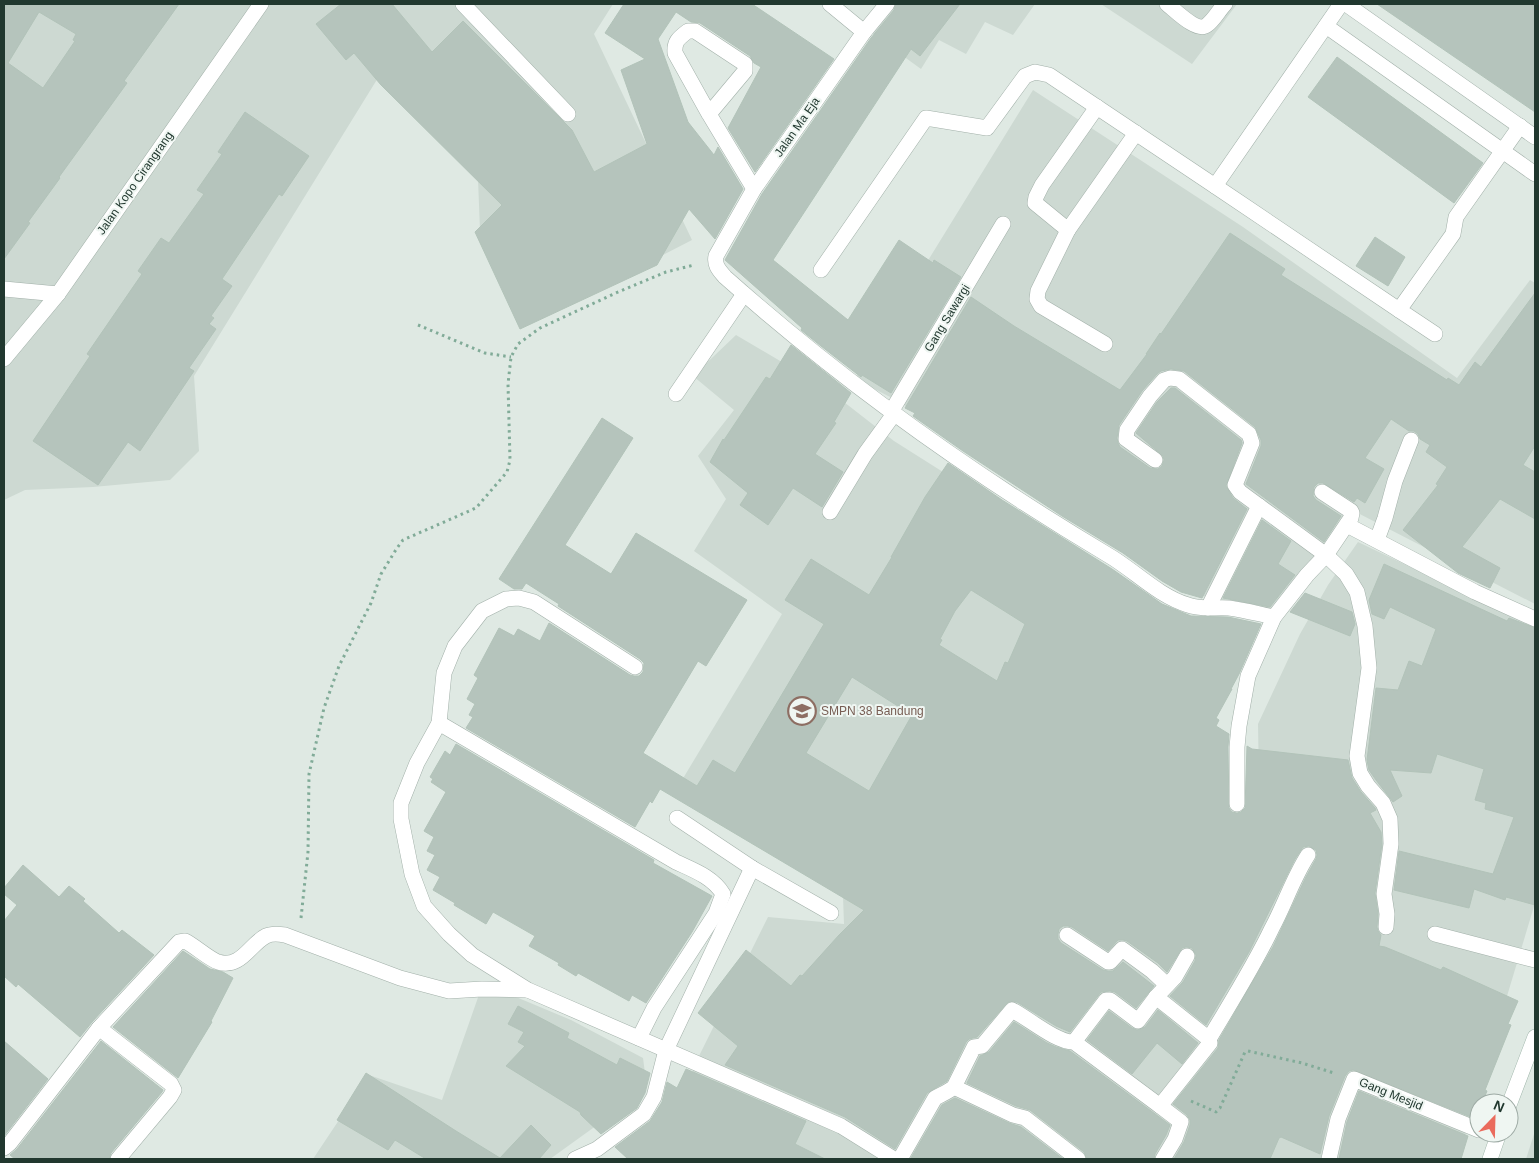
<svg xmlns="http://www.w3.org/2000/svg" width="1539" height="1163" font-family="Helvetica,sans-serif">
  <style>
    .built { fill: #cdd9d2 }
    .building { fill: #b5c4bc; stroke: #b2c3b9; fill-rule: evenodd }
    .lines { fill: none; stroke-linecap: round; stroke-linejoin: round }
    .service-casing { stroke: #a2b0a9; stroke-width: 16 }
    .minor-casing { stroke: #a2b0a9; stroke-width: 16 }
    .secondary-casing { stroke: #9fb5aa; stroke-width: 16 }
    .path { stroke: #81ab98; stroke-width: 3; stroke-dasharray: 2.5 4; stroke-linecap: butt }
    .service { stroke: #fff; stroke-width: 15 }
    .minor { stroke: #fff; stroke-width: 15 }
    .secondary { stroke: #fff; stroke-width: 15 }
    .labels { text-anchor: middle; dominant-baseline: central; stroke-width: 4; stroke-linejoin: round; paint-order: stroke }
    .street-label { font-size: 12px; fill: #21382f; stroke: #eff6f2 }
    .education-label { font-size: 12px; fill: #785e54; stroke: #eff6f2; text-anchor: start }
  </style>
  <rect width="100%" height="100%" fill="#dfe9e3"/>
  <g class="built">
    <path d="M4,4H613L594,34L692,240L527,325L480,230L478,179L381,73L194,376L199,451L170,480L93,487L25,490L4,500Z"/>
    <path d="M896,4H1035L1013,35L985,22L966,54L939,40L921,69L870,32Z"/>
    <path d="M1101,4H1237L1192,64Z"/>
    <path d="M1033,90L1243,227L1457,378L1530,280L1535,283V604L1350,509L1275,609L1202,596L896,400L855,379Z"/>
    <path d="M736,335L826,388L894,441L1188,627L1213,724L1220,895L1261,890L1258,724L1300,634L1328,585L1358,542L1471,596L1535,625V903L1458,1159H652L658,1153L700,1054L768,917L844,924L843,896L673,795L782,614L694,551L726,499L698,456L734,410L693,376Z"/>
    <path d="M481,989L516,997L571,1020L643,1058L645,1073L618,1110L550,1159H313L369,1075L442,1100Z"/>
    <path d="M1535,1131V1159H1526Z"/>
  </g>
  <g class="building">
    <path d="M4,4H179L124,81L127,83L59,177L60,178L28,222L30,223L4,259ZM39,12L76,34L73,40L75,41L43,88L8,63Z"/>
    <path d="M341,4H392L432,52L463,21L572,130L594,172L647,144L621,70L645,59L605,33L624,4H752L834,59L755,172L728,128L761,67L754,63L750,56L700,23L691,22L676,12L658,39L688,122L714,155L718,147L743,189L715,239L689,209L657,265L520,329L475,232L502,205L381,85L354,53L346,60L316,24Z"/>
    <path d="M896,4H960L920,56L911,49L773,260L848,320L899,240L933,263L934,260L961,277L891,393L862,375L861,377L821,346L801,330L802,328L725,260L762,194L871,38L894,10Z"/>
    <path d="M1377,4H1535V112Z"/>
    <path d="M1337,57L1483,163L1454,203L1308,97Z"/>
    <path d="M245,112L309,156L282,196L279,194L222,279L232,286L211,316L214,318L209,324L216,329L189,368L194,371L140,451L128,442L98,485L33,441L90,356L87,354L142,274L138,271L161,238L169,243L204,194L197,190L222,154L218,152Z"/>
    <path d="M1230,233L1285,269L1281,275L1447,380L1448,378L1459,385L1475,362L1481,367L1535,293V446L1523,465L1535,472V519L1500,499L1462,547L1500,568L1490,588L1458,573L1403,530L1438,485L1436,484L1447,467L1426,452L1430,445L1420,439L1418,434L1414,431H1409L1391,419L1365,458L1384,469L1365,503L1357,498L1354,502L1323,483H1318L1314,487L1313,496L1316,500L1341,516L1324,542L1246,484L1261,446V440L1255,427L1184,371L1171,369L1161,371L1157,374L1142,391L1119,425L1117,438L1118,443L1120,447L1150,468L1158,469L1162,466L1164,460L1163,456L1136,433L1157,402L1171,388H1175L1241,440L1242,443L1226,486L1233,498L1247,509L1202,598L1181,592L1162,581L1123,553L1062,516L963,451L913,416L915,413L905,408L971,297L1014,326L1120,390L1147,354H1146L1160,333L1161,334Z"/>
    <path d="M1375,237L1405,257L1388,286L1356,266Z"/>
    <path d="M791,345L851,393L834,422L836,423L815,454L843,472L822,507L793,488L768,525L740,505L748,493L710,462L723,439L724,440L766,377L770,379Z"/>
    <path d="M602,418L633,438L565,545L611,574L636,533L747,600L706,666L698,661L643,753L697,786L713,760L735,773L824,624L785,600L811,559L869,595L892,557H891L925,497L948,463L1002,500L1112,569L1162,604L1191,616L1228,617L1261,624L1239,674L1231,689H1232L1216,718L1219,720L1216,726L1229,734L1228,747L1229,808L1232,812L1237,813L1241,812L1245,808L1247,746L1252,749L1348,760L1352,778L1361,792L1375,808L1376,810L1370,813L1381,832L1382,844L1375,893L1378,914L1377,927L1378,931L1381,935L1379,946L1385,947L1441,970L1443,967L1518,1001L1508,1024L1511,1025L1485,1090L1487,1091L1482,1103H1479V1111L1476,1119L1353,1070L1349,1071L1345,1076L1329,1116L1320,1154L1281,1137L1279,1138L1270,1159H1174L1184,1142L1190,1125V1120L1187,1115L1173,1104L1218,1048L1219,1040L1273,947L1306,877L1316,859L1317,855L1316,850L1309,846L1303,847L1295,859L1249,952L1206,1025L1170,996L1183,982L1195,961L1196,955L1192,948L1186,947L1182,948L1167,972L1158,963L1127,941L1123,940H1118L1108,951L1072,927L1068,926H1063L1059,929L1058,934V939L1061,943L1103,970L1108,971H1113L1123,962L1154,986L1136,1008L1115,992L1110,991L1101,992L1070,1032L1056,1026L1017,1002H1008L977,1037L969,1039L966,1042L947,1081L927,1093L895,1149L845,1117L725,1065L738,1046L698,1013L746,950L791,986L800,975L802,976L839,935L864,910L660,789L652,803L650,801L635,827L466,728L473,717L469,715L475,704L467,699L478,678L474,675L499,628L514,636L518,629L540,641L549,623L630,675L634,676H639L643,672L644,663L640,659L558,606L559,604L526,583L522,589H514L499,579ZM971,590L1025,624L1008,663L1005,662L997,681L939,645L942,640L940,639L955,611ZM852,677L912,715L869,791L806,753Z"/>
    <path d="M1262,520L1291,541L1278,564L1295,575L1270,607L1223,598Z"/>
    <path d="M1384,564L1507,621L1509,618L1535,628V905L1506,897L1505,900L1474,889L1469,908L1394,890L1399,851L1493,874L1514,817L1485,809L1486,803L1475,800L1484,769L1437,754L1431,773L1390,770L1402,796L1393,802L1376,780L1369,770L1367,760L1376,688L1398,690L1409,661L1422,666L1436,629L1390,607L1384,619L1372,614L1369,600Z"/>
    <path d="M1305,593L1352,612L1355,624L1350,636L1290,612Z"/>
    <path d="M456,744L654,860L653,863L712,896L692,932L646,1003L632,995L629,1001L578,973L576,976L558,965L559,963L529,946L535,936L493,912L486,924L454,905L455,903L433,890L440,877L427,870L435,855L427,851L434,837L424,831L446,792L431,782L433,779L430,777L445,751L450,755Z"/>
    <path d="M23,865L59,897L69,886L85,899L83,901L119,933L122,930L154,955L92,1022L80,1037L18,984L16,987L4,976V921L17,905L4,894V888Z"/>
    <path d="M183,951L210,969L223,972L233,978L211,1021L212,1022L178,1078L113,1027Z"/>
    <path d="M518,1006L569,1033L567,1038L617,1065L620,1058L650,1073L645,1093L637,1108L601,1134L581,1115L580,1112L506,1066L525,1046L518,1042L524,1032L508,1024Z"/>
    <path d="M1158,1010L1198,1043L1182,1064L1157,1043L1132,1074L1087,1040L1109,1011L1132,1028L1137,1030L1145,1027Z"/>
    <path d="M1014,1022L1047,1043L1056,1047L1070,1051L1170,1125L1166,1135L1155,1154L1154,1159H1087L1084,1152L1030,1110L1016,1106L967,1083L980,1056L989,1052Z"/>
    <path d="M4,1041L48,1079L4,1136Z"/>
    <path d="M101,1041L163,1090L162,1092L111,1153L109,1159H15L10,1155L17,1149Z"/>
    <path d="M686,1069L806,1121L795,1144L825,1159H628L615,1147L650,1121L662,1102L667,1082L677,1088Z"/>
    <path d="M366,1073L456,1131L500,1158L531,1125L551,1145L539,1159H426L395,1140L388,1150L337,1120Z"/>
    <path d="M1359,1091L1468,1136L1461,1159H1339L1347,1122Z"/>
    <path d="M955,1098L1009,1123L1021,1127L1063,1159L911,1158L942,1105Z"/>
  </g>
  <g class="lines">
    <defs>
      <g id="service">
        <path d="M1346,4L1535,137"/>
        <path d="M1326,26L1535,174"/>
        <path d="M1097,107L1042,185L1036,197L1035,203L1068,230L1136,133"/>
        <path d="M1215,186L1399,310"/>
        <path d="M1068,230L1038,291L1037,299L1041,306L1105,344"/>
        <path d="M821,270L926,118L987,128L1025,76L1035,72L1049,75L1215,186L1341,4"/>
        <path d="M4,289L58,294"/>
        <path d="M1435,334L1399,310L1453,234L1456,217L1520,126"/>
        <path d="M4,359L58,294L261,4"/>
        <path d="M1377,540L1385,518L1395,481L1411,440"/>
        <path d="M1435,934L1535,960"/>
      </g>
      <g id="minor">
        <path d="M463,4L568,114"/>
        <path d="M830,4L864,32"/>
        <path d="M887,4L864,32L754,189L716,256C714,265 719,270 725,277C843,382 972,474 1108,555C1134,570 1158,596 1188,605C1201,610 1215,607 1229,608C1244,610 1259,614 1274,617"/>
        <path d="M1167,4C1175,10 1197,33 1207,25C1214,20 1219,10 1225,4"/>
        <path d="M709,114L745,71V64L695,31H688C679,38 674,41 675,53L709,114L754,189"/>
        <path d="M676,394L744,294"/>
        <path d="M891,412L1003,224"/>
        <path d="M1155,460L1126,439L1127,430L1150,396L1164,380L1170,378L1179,379L1249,434L1252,443L1235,485L1240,492L1326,555L1346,574L1357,592L1365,626L1369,668L1357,756L1360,773L1368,786L1383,803L1390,819L1391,844L1384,894L1387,914L1386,927"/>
        <path d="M830,512L865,454L894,414"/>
        <path d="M1347,525L1475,592L1535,619"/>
        <path d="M1208,608L1259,506"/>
        <path d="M635,667L534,602L519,598L506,599L482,611L455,646L444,673L439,723L417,763L401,803V819L412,874L424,906L449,934L472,955L528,990L841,1126L894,1159"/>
        <path d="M439,723L676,862C693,870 713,877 723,894L716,913L654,1008L639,1038"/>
        <path d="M1237,804V747L1239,726L1248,676L1274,617L1307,575L1326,555L1351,518L1352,513L1351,511L1322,492"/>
        <path d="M677,818L752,868L831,913"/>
        <path d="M1067,935L1108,962H1110L1122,949L1152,971L1167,985"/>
        <path d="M1156,997L1209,1039L1210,1043L1160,1106L1181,1122L1175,1139L1163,1159"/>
        <path d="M99,1028L171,1084L174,1090L170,1097L118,1159"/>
        <path d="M1209,1039C1231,1002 1254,966 1272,928C1285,904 1293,878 1308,855"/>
        <path d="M1074,1042L1106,1000H1110L1138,1021L1156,997L1175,977L1187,956"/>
        <path d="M954,1087L1013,1115L1025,1118L1078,1159"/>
        <path d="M4,1148L10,1143L99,1028L179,942L185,941C195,946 209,959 218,962C241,969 250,944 266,936C272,933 279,934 285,935L400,978L449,991L482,989L527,990"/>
        <path d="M575,1159L597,1149L644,1114L654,1097L666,1050L752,868"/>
        <path d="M900,1159L935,1098C942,1094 948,1092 954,1087L974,1047L982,1046L1012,1010C1028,1018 1057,1043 1074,1042L1160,1106"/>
        <path d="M1329,1159L1338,1119L1354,1079L1479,1130"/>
      </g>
      <g id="secondary">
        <path d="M1509,1105L1535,1037"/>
        <path d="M1490,1159L1499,1133"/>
      </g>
    </defs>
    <use href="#service" class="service-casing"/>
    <use href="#minor" class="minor-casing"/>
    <use href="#secondary" class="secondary-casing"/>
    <g class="path">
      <path d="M418,325L485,353L511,357"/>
      <path d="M301,918L308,852L309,774L324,708L339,666L371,603L381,574L397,548L403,540L476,508L507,472L510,460L508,384L511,357L518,344L540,328L618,292L666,272L694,265"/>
      <path d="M1191,1101L1216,1112L1220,1108L1245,1052L1248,1051L1302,1063L1334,1073"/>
    </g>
    <use href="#service" class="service"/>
    <use href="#minor" class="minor"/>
    <use href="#secondary" class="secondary"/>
  </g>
  <defs>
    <symbol id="school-ring" viewBox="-11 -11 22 22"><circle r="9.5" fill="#eff6f2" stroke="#8d6e63" stroke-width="1.5"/><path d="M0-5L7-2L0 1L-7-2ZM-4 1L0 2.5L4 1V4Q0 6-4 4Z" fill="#8d6e63"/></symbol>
  </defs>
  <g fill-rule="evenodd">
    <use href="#school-ring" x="786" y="695" width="32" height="32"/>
  </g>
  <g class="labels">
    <g class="street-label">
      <text transform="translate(797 127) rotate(-55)">Jalan Ma Eja</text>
      <text transform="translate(135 183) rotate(-55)">Jalan Kopo Cirangrang</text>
      <text transform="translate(947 318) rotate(-59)">Gang Sawargi</text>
      <text transform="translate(1391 1094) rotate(22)">Gang Mesjid</text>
    </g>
    <g class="education-label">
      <text x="821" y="711">SMPN 38 Bandung</text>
    </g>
  </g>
  <rect width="1539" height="1163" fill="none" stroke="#21382f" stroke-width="10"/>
  <g transform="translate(1494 1118) rotate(23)"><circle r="24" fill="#eff6f2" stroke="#9daaa4"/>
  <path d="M0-4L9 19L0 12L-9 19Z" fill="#ea6b5d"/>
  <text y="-8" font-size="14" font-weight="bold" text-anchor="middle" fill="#21382f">N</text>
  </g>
</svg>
